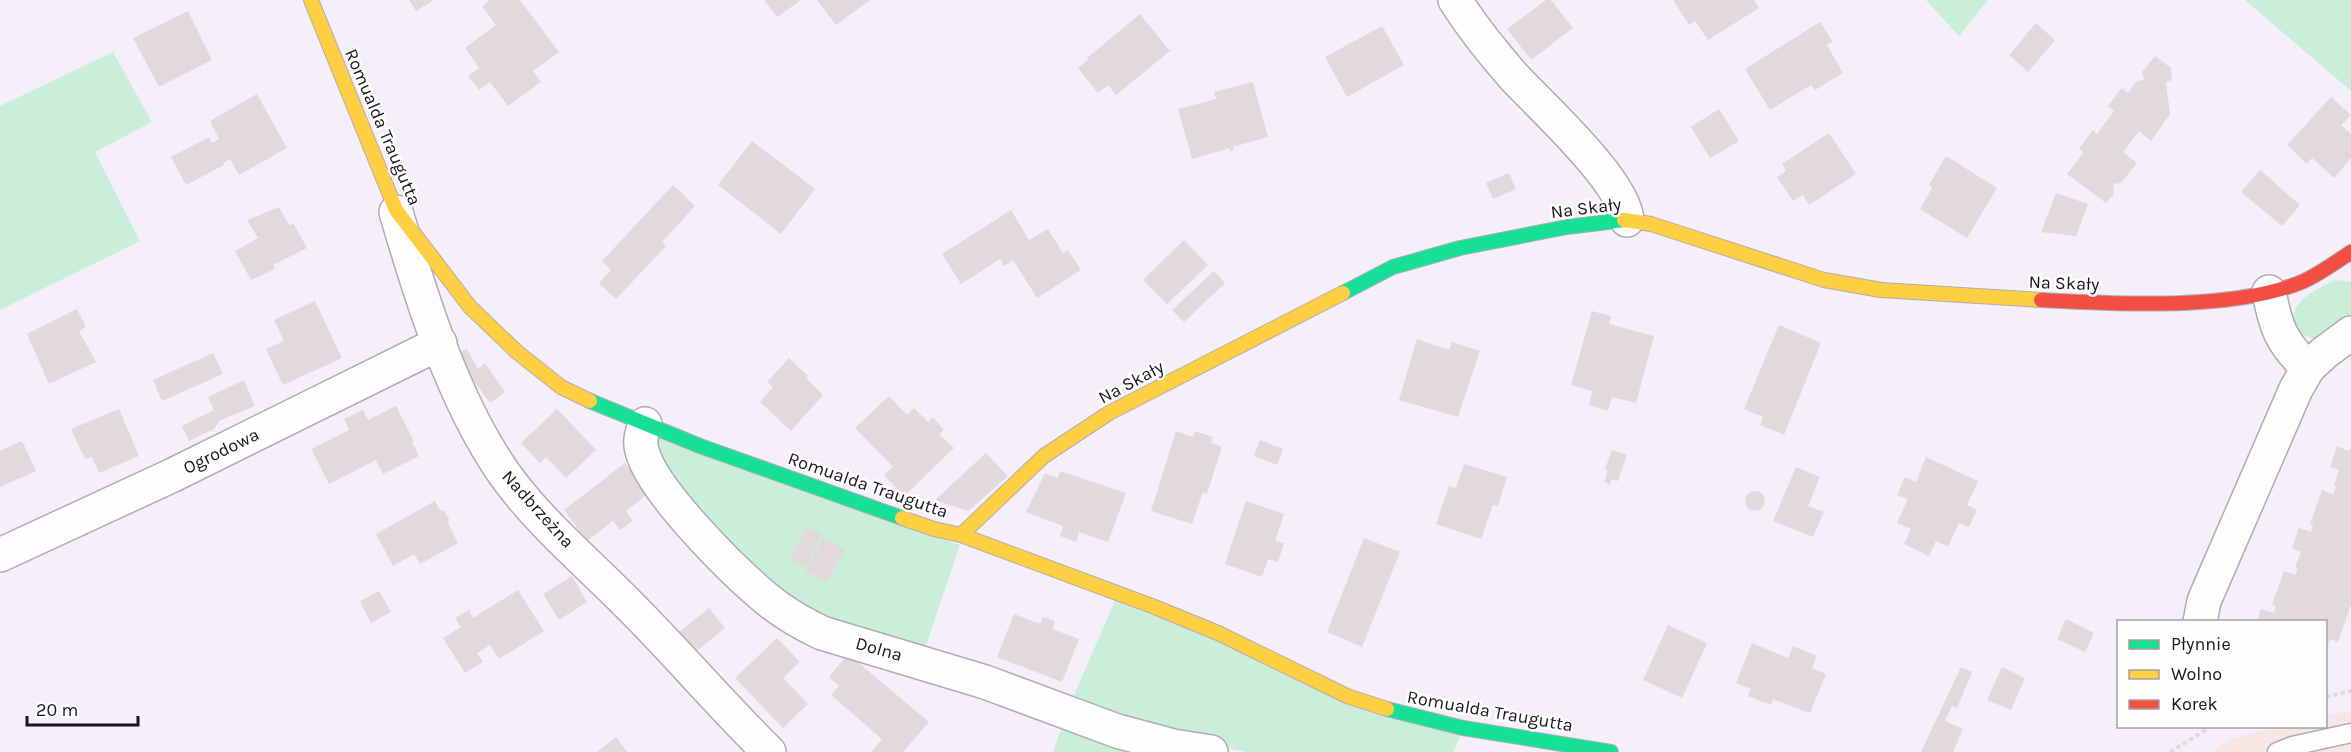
<svg xmlns="http://www.w3.org/2000/svg" width="2351" height="752" font-family="Karla,sans-serif">
  <style>
    .commercial { fill: #f6e7e5 }
    .green { fill: #cbeeda }
    .building { fill: #e1d9dc }
    .lines { fill: none; stroke-linecap: round; stroke-linejoin: round }
    .lane-casing { stroke: #b0abb3; stroke-width: 21 }
    .street-casing { stroke: #b0abb3; stroke-width: 36 }
    .fast-casing { stroke: #b0abb3; stroke-width: 16 }
    .slow-casing { stroke: #b0abb3; stroke-width: 16 }
    .jam-casing { stroke: #b0abb3; stroke-width: 16 }
    .path { stroke: #dcdbdd; stroke-width: 4; stroke-dasharray: 4.5 3; stroke-linecap: butt }
    .lane { stroke: #fefdfe; stroke-width: 18 }
    .street { stroke: #fefdfe; stroke-width: 33 }
    .fast { stroke: #16e098; stroke-width: 14 }
    .slow { stroke: #ffcf43; stroke-width: 14 }
    .jam { stroke: #f24e42; stroke-width: 14 }
    .labels { text-anchor: middle; dominant-baseline: central; stroke-width: 5; stroke-linejoin: round; paint-order: stroke }
    .street-label { font-size: 18px; fill: #19151c; stroke: #fdfdfd }
  </style>
  <rect width="100%" height="100%" fill="#f5eff9"/>
  <path class="commercial" d="M2351,712V752H2213L2217,747L2235,738L2278,727L2326,726V714Z"/>
  <g class="green">
    <path d="M1926,0H1988L1959,36Z"/>
    <path d="M2245,0H2351V91Z"/>
    <path d="M113,52L152,122L95,152L140,241L0,310V106Z"/>
    <path d="M2335,280L2351,282V314C2342,321 2331,332 2321,337C2303,344 2285,322 2297,306C2306,293 2321,287 2335,280Z"/>
    <path d="M654,434L960,545L923,654L806,618L670,488Z"/>
    <path d="M1115,601L1461,735L1453,752H1247L1175,739L1070,704Z"/>
    <path d="M1064,720L1170,752H1053Z"/>
  </g>
  <g class="building">
    <path d="M409,0H434L416,11Z"/>
    <path d="M490,0H520L559,52L533,71L541,82L508,106L490,82L479,90L468,76L479,68L465,48L496,25L482,6Z"/>
    <path d="M764,0H801L777,17Z"/>
    <path d="M817,0H870L836,25Z"/>
    <path d="M1546,0H1551L1573,28L1531,60L1507,29Z"/>
    <path d="M1673,0H1754L1759,8L1708,40L1695,21L1689,25Z"/>
    <path d="M188,11L212,60L159,87L133,38Z"/>
    <path d="M1140,14L1170,51L1116,95L1108,85L1098,93L1078,68L1088,60L1087,58Z"/>
    <path d="M1820,22L1833,42L1827,45L1843,73L1815,90L1811,85L1770,110L1745,69Z"/>
    <path d="M2036,23L2055,40L2028,72L2009,55Z"/>
    <path d="M1382,26L1404,65L1347,97L1325,57Z"/>
    <path d="M2155,56L2171,68L2172,80L2166,82L2170,114L2151,141L2139,131L2123,152L2137,163L2121,183L2113,184L2114,194L2106,203L2067,174L2084,152L2079,149L2093,130L2097,134L2114,111L2108,106L2122,88L2128,93L2137,81L2144,80L2142,72Z"/>
    <path d="M1253,82L1268,137L1233,147L1234,150L1230,151V148L1192,159L1178,109L1216,99L1214,92Z"/>
    <path d="M257,94L287,148L239,175L230,159L223,163L224,165L186,185L171,157L209,137L212,143L219,139L210,121Z"/>
    <path d="M2331,97L2351,115L2341,125L2351,134V158L2334,178L2312,158L2307,164L2287,145Z"/>
    <path d="M1719,109L1739,141L1710,158L1691,127Z"/>
    <path d="M1829,133L1856,174L1809,205L1803,195L1793,201L1777,177L1786,171L1782,164Z"/>
    <path d="M752,141L815,189L781,234L718,185Z"/>
    <path d="M1946,156L1997,188L1967,238L1920,209L1932,188L1929,185Z"/>
    <path d="M2260,170L2300,205L2282,226L2241,192Z"/>
    <path d="M1509,173L1516,189L1493,199L1486,183Z"/>
    <path d="M673,185L695,206L662,242L666,246L616,299L599,283L611,270L602,261Z"/>
    <path d="M2056,193L2088,204L2076,236L2041,232Z"/>
    <path d="M279,207L289,225L294,224L307,248L273,265L275,269L251,280L235,251L258,238L247,220Z"/>
    <path d="M1011,210L1029,240L1048,229L1063,253L1068,250L1081,270L1037,298L1013,260L1004,266L1000,259L961,284L942,254Z"/>
    <path d="M1184,240L1208,265L1167,304L1143,280Z"/>
    <path d="M1214,271L1225,283L1184,322L1172,310Z"/>
    <path d="M315,301L342,358L283,385L266,349L284,341L274,320Z"/>
    <path d="M77,309L86,327L79,331L96,362L49,384L27,334Z"/>
    <path d="M1592,311L1611,316L1609,324L1654,336L1636,403L1612,397L1608,411L1589,405L1592,391L1571,385Z"/>
    <path d="M1779,325L1821,343L1784,435L1760,425L1763,417L1744,409Z"/>
    <path d="M1417,339L1449,350L1452,342L1480,351L1458,417L1399,400Z"/>
    <path d="M467,349L478,369L485,363L505,392L490,403L470,376L466,377L454,354Z"/>
    <path d="M213,353L223,374L162,401L153,380Z"/>
    <path d="M789,358L808,376L806,378L823,395L791,431L760,402L773,387L767,382Z"/>
    <path d="M244,380L255,406L219,421L214,429L189,441L182,426L214,410L208,397Z"/>
    <path d="M889,396L907,415L914,408L928,422L933,417L944,430L939,434L954,448L904,496L884,475L893,467L855,428Z"/>
    <path d="M396,406L414,441L412,442L419,456L383,474L376,460L329,484L311,449L349,430L344,419L363,410L368,420Z"/>
    <path d="M119,409L139,456L99,473L92,457L85,459L71,429Z"/>
    <path d="M557,409L596,450L566,478L546,457L540,463L521,443Z"/>
    <path d="M1176,431L1193,437L1195,431L1213,437L1211,443L1222,447L1207,494L1203,492L1192,524L1151,511Z"/>
    <path d="M1260,440L1283,449L1277,465L1254,456Z"/>
    <path d="M22,441L36,471L0,487V451Z"/>
    <path d="M2337,446L2349,451L2351,446V604L2338,642L2330,639L2326,651L2325,621H2257L2261,609L2274,613L2276,606L2272,605L2284,571L2295,575L2298,568L2295,567L2301,552L2292,548L2299,528L2311,532L2313,525L2310,524L2322,490L2333,494L2336,487L2334,486L2339,470L2330,467Z"/>
    <path d="M1612,450L1627,455L1618,481L1611,479L1610,485L1604,482L1608,471L1605,469Z"/>
    <path d="M986,453L1008,476L968,511L935,500Z"/>
    <path d="M1926,457L1978,481L1967,505L1977,510L1969,527L1959,523L1948,547L1936,541L1929,556L1904,544L1911,529L1897,523L1908,499L1897,495L1905,477L1916,482Z"/>
    <path d="M625,463L649,493L626,511L633,521L620,530L613,521L587,541L564,510Z"/>
    <path d="M1464,464L1507,477L1498,506L1493,505L1481,539L1436,524L1449,486L1456,488Z"/>
    <path d="M1796,467L1820,477L1808,506L1824,512L1813,537L1773,521Z"/>
    <path d="M1060,471L1126,493L1108,542L1079,532L1076,542L1060,536L1063,526L1026,512L1045,473L1058,478Z"/>
    <circle cx="1755" cy="501" r="10"/>
    <path d="M435,501L440,510L444,511L449,519L448,523L458,543L420,564L414,554L393,566L376,534Z"/>
    <path d="M1246,501L1284,514L1275,541L1284,543L1278,562L1268,559L1262,577L1225,564Z"/>
    <path d="M806,527L822,535L806,567L790,559Z"/>
    <path d="M823,538L845,550L827,582L805,571Z"/>
    <path d="M1364,538L1400,552L1362,647L1327,632Z"/>
    <path d="M572,576L587,602L559,620L543,594Z"/>
    <path d="M518,590L544,631L499,659L490,645L477,653L483,662L465,673L443,638L461,627L455,618L469,610L473,618Z"/>
    <path d="M379,591L391,612L371,623L360,601Z"/>
    <path d="M709,608L725,628L693,654L677,634Z"/>
    <path d="M1014,614L1040,624L1043,617L1055,621L1052,629L1079,639L1062,682L997,657Z"/>
    <path d="M2066,619L2094,633L2085,652L2057,639Z"/>
    <path d="M1668,625L1707,643L1682,698L1643,680Z"/>
    <path d="M777,638L800,662L783,678L808,704L783,728L735,678Z"/>
    <path d="M1752,643L1788,658L1793,646L1817,656L1812,668L1826,674L1810,713L1773,699L1771,705L1748,696L1751,689L1736,683Z"/>
    <path d="M848,654L929,722L903,752H871L882,739L831,695L839,686L829,677Z"/>
    <path d="M1961,667L1972,672L1957,708L1952,706L1945,721L1963,729L1953,752H1921Z"/>
    <path d="M2002,667L2025,678L2011,710L1987,700Z"/>
    <path d="M616,737L627,752H597Z"/>
  </g>
  <g class="lines">
    <defs>
      <path id="lane" d="M2277,752L2292,746L2351,733"/>
      <g id="street">
        <path d="M1455,0C1472,27 1493,53 1514,77C1541,106 1625,182 1627,220"/>
        <path d="M396,212C421,297 452,398 503,472C538,522 588,563 631,607C678,654 721,705 769,752"/>
        <path d="M2269,292C2276,328 2281,342 2308,368"/>
        <path d="M645,424C642,433 639,441 642,451C653,492 734,572 768,600C784,613 803,624 822,633L985,682L1117,731L1173,746L1211,752"/>
        <path d="M0,555L173,475L440,343"/>
        <path d="M2200,622L2204,601L2296,389L2308,368L2324,353L2351,333"/>
      </g>
      <g id="fast">
        <path d="M1343,293L1393,267L1460,248L1567,227L1624,220"/>
        <path d="M590,401L700,446L902,518"/>
        <path d="M1387,709L1463,728L1611,752"/>
      </g>
      <g id="slow">
        <path d="M311,0L396,210L470,307L517,352L561,387L590,401"/>
        <path d="M1624,220L1651,224L1824,280L1881,290L2041,300"/>
        <path d="M902,518L934,529L961,535L1152,606L1218,633L1347,696L1387,709"/>
        <path d="M961,535L1044,456L1109,413L1343,293"/>
      </g>
      <path id="jam" d="M2041,300C2116,304 2235,311 2304,281C2321,273 2336,262 2351,252"/>
    </defs>
    <use href="#lane" class="lane-casing"/>
    <use href="#street" class="street-casing"/>
    <use href="#fast" class="fast-casing"/>
    <use href="#slow" class="slow-casing"/>
    <use href="#jam" class="jam-casing"/>
    <g class="path">
      <path d="M2326,697L2351,691"/>
      <path d="M2170,752L2212,726"/>
    </g>
    <use href="#lane" class="lane"/>
    <use href="#street" class="street"/>
    <use href="#fast" class="fast"/>
    <use href="#slow" class="slow"/>
    <use href="#jam" class="jam"/>
  </g>
  <g class="labels">
    <g class="street-label">
      <text transform="translate(383 127) rotate(67)">Romualda Traugutta</text>
      <text transform="translate(1586 208) rotate(-7)">Na Skały</text>
      <text transform="translate(2064 283) rotate(2)">Na Skały</text>
      <text transform="translate(1131 382) rotate(-28)">Na Skały</text>
      <text transform="translate(221 451) rotate(-26)">Ogrodowa</text>
      <text transform="translate(868 485) rotate(19)">Romualda Traugutta</text>
      <text transform="translate(538 509) rotate(48)">Nadbrzeżna</text>
      <text transform="translate(879 649) rotate(16)">Dolna</text>
      <text transform="translate(1490 711) rotate(10)">Romualda Traugutta</text>
    </g>
  </g>
  <rect x="2117" y="620" width="210" height="108" fill="#fdfdfd" stroke="#a2a0a3" stroke-width="1.5"/>
  <rect x="2129" y="640" width="30" height="9" fill="#16e098" stroke="#a2a0a3" stroke-width="1.5"/>
  <text x="2171" y="650" font-size="18" fill="#19151c">Płynnie</text>
  <rect x="2129" y="670" width="30" height="9" fill="#ffcf43" stroke="#a2a0a3" stroke-width="1.5"/>
  <text x="2171" y="680" font-size="18" fill="#19151c">Wolno</text>
  <rect x="2129" y="700" width="30" height="9" fill="#f24e42" stroke="#a2a0a3" stroke-width="1.5"/>
  <text x="2171" y="710" font-size="18" fill="#19151c">Korek</text>
  <path d="M27 716v9h111v-9" fill="none" stroke="#19151c" stroke-width="3"/>
  <text x="36" y="716" font-size="18" fill="#19151c" stroke="#fdfdfd" stroke-width="4.5" paint-order="stroke">20 m</text>
</svg>
